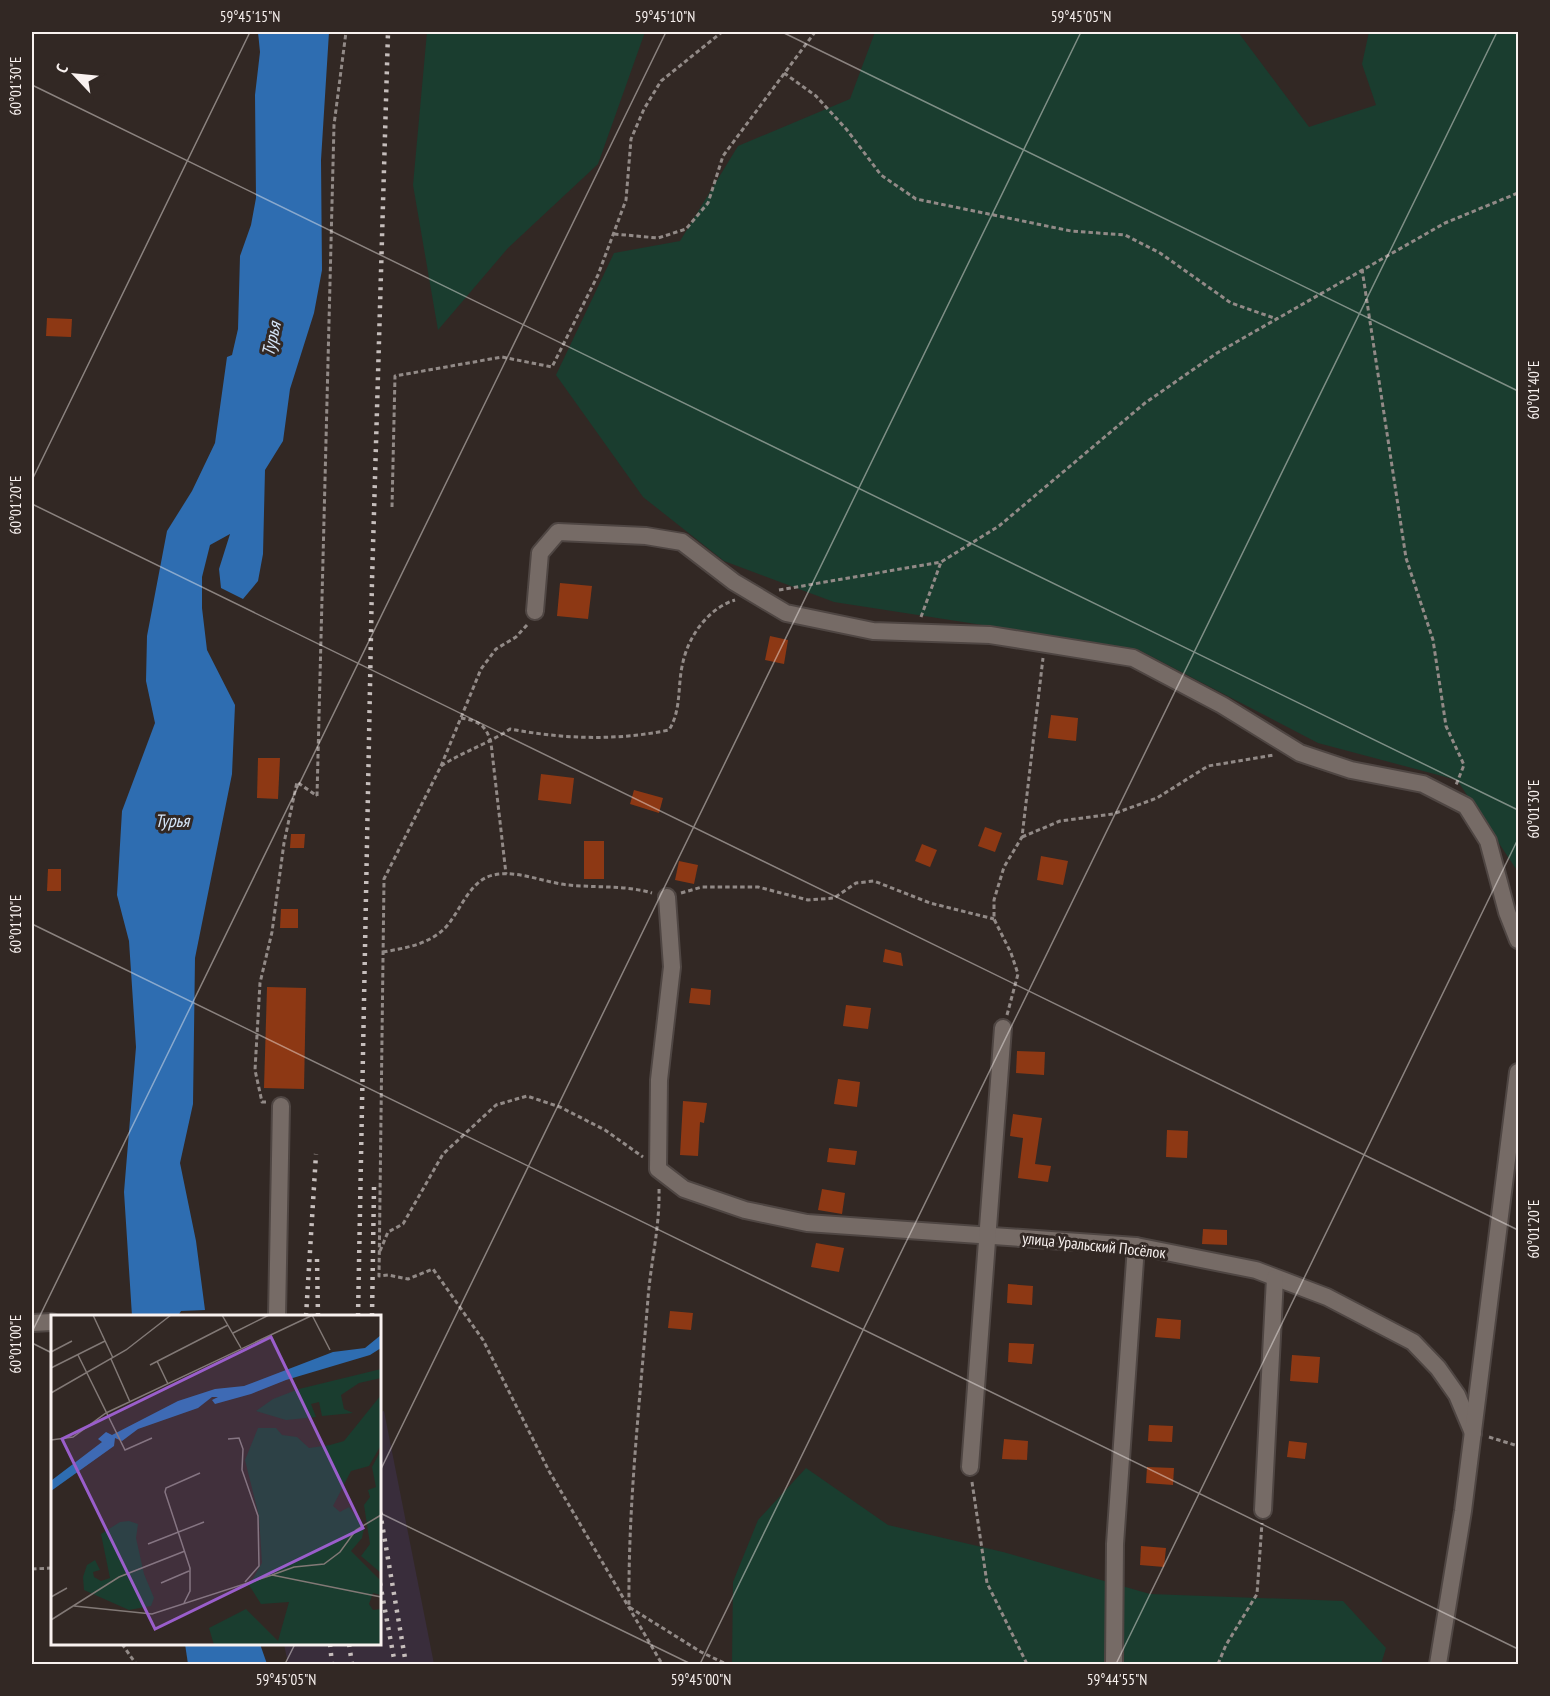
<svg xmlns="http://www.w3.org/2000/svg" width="1550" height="1696" font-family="'PT Sans Narrow',sans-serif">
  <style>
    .industrial { fill: #392d3b }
    .green { fill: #1a3d2f }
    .water { fill: #2e6db1 }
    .building { fill: #8d3814 }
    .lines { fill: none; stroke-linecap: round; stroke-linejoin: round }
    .minor-casing { stroke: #4f4643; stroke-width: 20 }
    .path { stroke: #928a87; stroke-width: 3; stroke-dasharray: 4.5 3; stroke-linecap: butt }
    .minor { stroke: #766b66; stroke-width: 16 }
    .rail { stroke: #c6bebc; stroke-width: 4.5; stroke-dasharray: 3 6; stroke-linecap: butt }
    .ticks { fill: none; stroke: #f9f2f0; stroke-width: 1.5; stroke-opacity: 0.45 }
    .labels { text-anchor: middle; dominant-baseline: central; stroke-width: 6; stroke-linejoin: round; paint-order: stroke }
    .street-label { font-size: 16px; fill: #f9f2f0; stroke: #322824 }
    .water-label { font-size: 18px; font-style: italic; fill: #d5e5f8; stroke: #322824 }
    .inset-road { fill: none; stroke: #827976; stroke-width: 1.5 }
    .view { fill: #9a5ecb; fill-opacity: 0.15; stroke: #9a5ecb; stroke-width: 3 }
    .inset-edge { fill: none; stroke: #f9f2f0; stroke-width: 3 }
    .neatline { fill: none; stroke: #f9f2f0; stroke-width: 2 }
    .ticks-label { font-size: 15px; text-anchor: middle; fill: #f9f2f0 }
  </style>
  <rect width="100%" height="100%" fill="#322824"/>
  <path class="industrial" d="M384,1411L434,1664H288L284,1644H380V1412Z"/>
  <g class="green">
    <path d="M427,32H645L598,164L508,248L438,330L413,185Z"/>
    <path d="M875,32H1238L1309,127L1376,105L1362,64L1369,32H1518V872L1457,780L1318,743L1137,649L834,602L724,561L643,497L556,375L614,253L680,241L738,146L850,99Z"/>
    <path d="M806,1468L888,1525L1003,1552L1150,1594L1343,1601L1386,1648L1381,1664H732L733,1582L758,1520Z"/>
  </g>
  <g class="water">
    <path d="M258,32H329L321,160L322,270L314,313L290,389L283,441L265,470L263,554L258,581L243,599L221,588L219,569L230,534L210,545L202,577V608L207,650L235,705L232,774L195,958L193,1104L180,1163L196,1241L205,1310L181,1311L178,1316H132L124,1192L136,1047L129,941L117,895L122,811L155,723L146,681L147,636L167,531L192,491L215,443L227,357L232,355L238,329L240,256L251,225L256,198L255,95L260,52Z"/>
    <path d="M185,1644H260L267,1664H188Z"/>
  </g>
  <g class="building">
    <path d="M47,318L72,319L71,337L46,336Z"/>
    <path d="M560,583L592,586L588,619L557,616Z"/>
    <path d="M770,636L788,640L784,664L765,660Z"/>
    <path d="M1051,715L1078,718L1076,741L1048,738Z"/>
    <path d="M258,758H280L278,799L257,798Z"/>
    <path d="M541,774L574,778L571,804L538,800Z"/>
    <path d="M634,790L663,798L659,813L630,804Z"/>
    <path d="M985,827L1002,833L995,852L978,846Z"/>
    <path d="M291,834H305L304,848H290Z"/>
    <rect x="584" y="841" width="20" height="38"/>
    <path d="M922,844L937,850L930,867L915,861Z"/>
    <path d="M1041,856L1068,861L1063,885L1037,880Z"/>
    <path d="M679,861L698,865L694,884L675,880Z"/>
    <path d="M48,869H61V891H47Z"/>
    <path d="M281,909H298V928H280Z"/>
    <path d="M885,949L901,953L903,966L883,962Z"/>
    <path d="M267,987L306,988L304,1089L264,1088Z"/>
    <path d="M691,988L711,990L710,1005L689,1003Z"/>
    <path d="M846,1005L871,1008L868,1029L843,1026Z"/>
    <path d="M1017,1051L1045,1052L1044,1075L1016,1073Z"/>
    <path d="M838,1079L860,1082L857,1107L834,1104Z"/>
    <path d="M683,1101L707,1103L704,1123L700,1122L698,1156L680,1155Z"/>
    <path d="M1013,1114L1042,1118L1035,1164L1051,1166L1048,1182L1018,1178L1023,1138L1010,1136Z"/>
    <path d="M1167,1130L1188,1131L1187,1158L1166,1157Z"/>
    <path d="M829,1148L857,1151L855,1165L827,1162Z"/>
    <path d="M822,1189L845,1193L842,1214L818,1210Z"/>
    <path d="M1203,1229L1227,1230V1245L1202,1244Z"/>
    <path d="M816,1243L844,1248L839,1272L811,1267Z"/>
    <path d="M1008,1284L1033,1286L1032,1305L1007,1303Z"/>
    <path d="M670,1311L693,1313L691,1330L668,1328Z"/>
    <path d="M1157,1318L1181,1320L1180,1339L1155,1337Z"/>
    <path d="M1009,1343L1034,1344L1032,1364L1008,1362Z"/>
    <path d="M1292,1355L1320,1357L1318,1383L1290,1381Z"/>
    <path d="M1149,1425L1173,1426L1172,1442L1148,1441Z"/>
    <path d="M1004,1439L1028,1441L1027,1460L1002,1459Z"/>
    <path d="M1289,1441L1307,1443L1305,1459L1287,1457Z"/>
    <path d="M1147,1467L1174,1468L1173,1485L1146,1483Z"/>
    <path d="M1141,1546L1166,1548L1164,1567L1140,1565Z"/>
  </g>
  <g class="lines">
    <defs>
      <g id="minor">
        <path d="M535,611L540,553L558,532L646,536L682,542L734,582L786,613L873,631L990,635L1133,658L1222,705L1300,753L1351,770L1423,784L1466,806L1488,841L1507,912L1518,940"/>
        <path d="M667,897L672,967L659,1080L658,1169L684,1189L745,1210L807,1223L1136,1246L1256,1270L1327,1297L1413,1342L1438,1368L1457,1395L1473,1433"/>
        <path d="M277,1316L281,1106"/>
        <path d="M32,1323L52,1322"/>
        <path d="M970,1467L1003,1028"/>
        <path d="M1263,1510L1275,1278"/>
        <path d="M1114,1664L1115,1544L1136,1246"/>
        <path d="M1438,1664L1463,1511L1518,1072"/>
      </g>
    </defs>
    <use href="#minor" class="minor-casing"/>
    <g class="path">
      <path d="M784,73L816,96L847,130L881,175L916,199L1071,231L1125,235L1160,253L1231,303L1277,319"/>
      <path d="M614,234L658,238L686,229L708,203L723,156L815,32"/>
      <path d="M1362,269L1406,558L1433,640L1446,726L1464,765L1456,785"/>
      <path d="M392,507L395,376L502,357L552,367L598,275L626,200L631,139L644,109L661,81L722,32"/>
      <path d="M779,590L941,562L999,526L1145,403L1217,353L1445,223L1518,193"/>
      <path d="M921,617L941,562"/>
      <path d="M527,625L516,637L496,649L481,669L441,766L384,879L379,1276L388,1275L408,1279L433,1269L483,1340L549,1471L662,1664"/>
      <path d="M461,718C479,721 486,725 491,743L506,874"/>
      <path d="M441,766C464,751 488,744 510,729C563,739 616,741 669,730C682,709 677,686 683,662C689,635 709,608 735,600"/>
      <path d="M317,796L334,125L346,32"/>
      <path d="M1022,837L1060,821L1113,814L1157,798L1208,766L1274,755"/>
      <path d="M681,893L702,887H758L808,900L834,898L856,883L874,881L930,903L994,919"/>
      <path d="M383,952C405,948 426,945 443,930C458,916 467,886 487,877C512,867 544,883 569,885C597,888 625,885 652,893"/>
      <path d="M1007,1015L1018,974L1011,953L994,919V900L1004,867L1022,837L1043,658"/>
      <path d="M266,1102H262L255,1070L260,983L272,932L284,843L297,782L317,796"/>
      <path d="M659,1189C660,1226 651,1261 648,1298C640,1401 628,1504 629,1607L701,1652L726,1664"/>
      <path d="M380,1251L388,1232L403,1224L443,1154L496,1105L527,1096L560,1107L605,1130L643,1157"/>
      <path d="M1489,1437L1518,1446"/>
      <path d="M972,1482L987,1583L1027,1664"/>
      <path d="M32,1569L52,1568"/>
      <path d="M122,1644L136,1664"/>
      <path d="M1218,1664L1226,1645L1257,1594L1262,1523"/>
    </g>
    <use href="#minor" class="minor"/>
    <g class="rail">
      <path d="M317,1259L318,1316"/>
      <path d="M306,1316L316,1154"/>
      <path d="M358,1316L372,581L388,32"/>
      <path d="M372,1316L374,1187"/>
      <path d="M380,1512L406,1664"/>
      <path d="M380,1583L395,1664"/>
      <path d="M330,1644L332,1664"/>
      <path d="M349,1644L352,1664"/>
    </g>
  </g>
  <path class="ticks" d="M782,32L1518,391M32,85L1518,810M32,480L250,32M32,504L1518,1230M32,924L1518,1649M32,1332L666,32M32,1343L52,1353M380,1471L1081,32M380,1513L691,1664M285,1664L295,1644M700,1664L1497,32M1116,1664L1518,839"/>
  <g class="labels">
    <g class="street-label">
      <text transform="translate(1094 1245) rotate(6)">улица Уральский Посёлок</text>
    </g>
    <g class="water-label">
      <text transform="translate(271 339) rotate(-78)">Турья</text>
      <text x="172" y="820">Турья</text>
    </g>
  </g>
  <g transform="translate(51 1315)">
    <rect width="330" height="330" fill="#322824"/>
    <path d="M330,54V63L308,68L290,80L293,94L302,98L271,101L268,87L260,89L265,102L235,105L205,96L222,84L248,74ZM330,80V130L318,151L300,156L282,191L289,197L298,192L313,213L311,223L300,236L330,266V280L322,278L318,289L322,295L330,294V330H163L158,313L195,294L227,326L238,287L210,289L198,270L211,248L208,201L194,145L207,113H225L231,120L246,122L258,133L279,130L293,126ZM330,135V258L310,241L319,229L313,190L319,182L317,175L325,172L321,152ZM78,206L87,209L85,223L93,259L103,283L100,291L78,295L33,275L32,262L36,250L44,245L49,255L42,257L43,262L50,266L59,263L50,219L69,207Z" fill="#1a3d2f"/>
    <path d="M330,20V33L319,40L235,65L200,79L164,89L161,85L167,82H161L147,93L87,114L71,126L64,123L63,131L0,176L1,165L51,127L47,124L55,117L61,120L127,86L164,74L193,71L282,37L314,33Z" fill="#2e6db1"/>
    <path class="inset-road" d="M42,0L62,43M171,0L190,33M261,0L279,35M182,18L218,0M0,37L21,26M27,40L74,135L101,123M60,44L79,87M106,46L117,69M99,50L177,10M0,53L54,26M0,78L75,35L120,0M177,124L188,123L192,134L191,155L207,201L208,251L194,267M0,125L22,122L55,98L262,0M97,229L153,207M221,260L243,252L273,249L289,237L305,215L330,200M110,268L138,256M0,282L16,273M133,288L139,276V253L114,177L115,173L149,158M23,291L101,299L221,260L330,282M0,305L68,262L134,236"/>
    <path class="view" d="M220,22L312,213L104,314L11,124Z"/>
    <rect width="330" height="330" class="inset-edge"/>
  </g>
  <rect width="1550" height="1696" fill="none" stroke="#322824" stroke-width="66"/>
  <g transform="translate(75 75) rotate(296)" stroke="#322824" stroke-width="4.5" paint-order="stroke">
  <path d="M0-4.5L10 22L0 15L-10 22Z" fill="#f9f2f0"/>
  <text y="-9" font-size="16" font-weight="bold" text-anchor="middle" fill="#f9f2f0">С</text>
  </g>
  <rect x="33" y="33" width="1484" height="1630" class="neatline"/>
  <g class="ticks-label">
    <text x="250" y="22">59°45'15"N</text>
    <text x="665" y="22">59°45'10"N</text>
    <text x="1081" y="22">59°45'05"N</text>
    <text transform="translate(16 86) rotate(-90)" y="5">60°01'30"E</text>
    <text transform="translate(1534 390) rotate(-90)" y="5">60°01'40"E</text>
    <text transform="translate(16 505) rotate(-90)" y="5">60°01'20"E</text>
    <text transform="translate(1534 809) rotate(-90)" y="5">60°01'30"E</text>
    <text transform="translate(16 924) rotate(-90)" y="5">60°01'10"E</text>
    <text transform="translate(1534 1229) rotate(-90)" y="5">60°01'20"E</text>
    <text transform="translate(16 1344) rotate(-90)" y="5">60°01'00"E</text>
    <text x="286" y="1685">59°45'05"N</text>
    <text x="701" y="1685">59°45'00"N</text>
    <text x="1117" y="1685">59°44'55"N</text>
  </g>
</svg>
